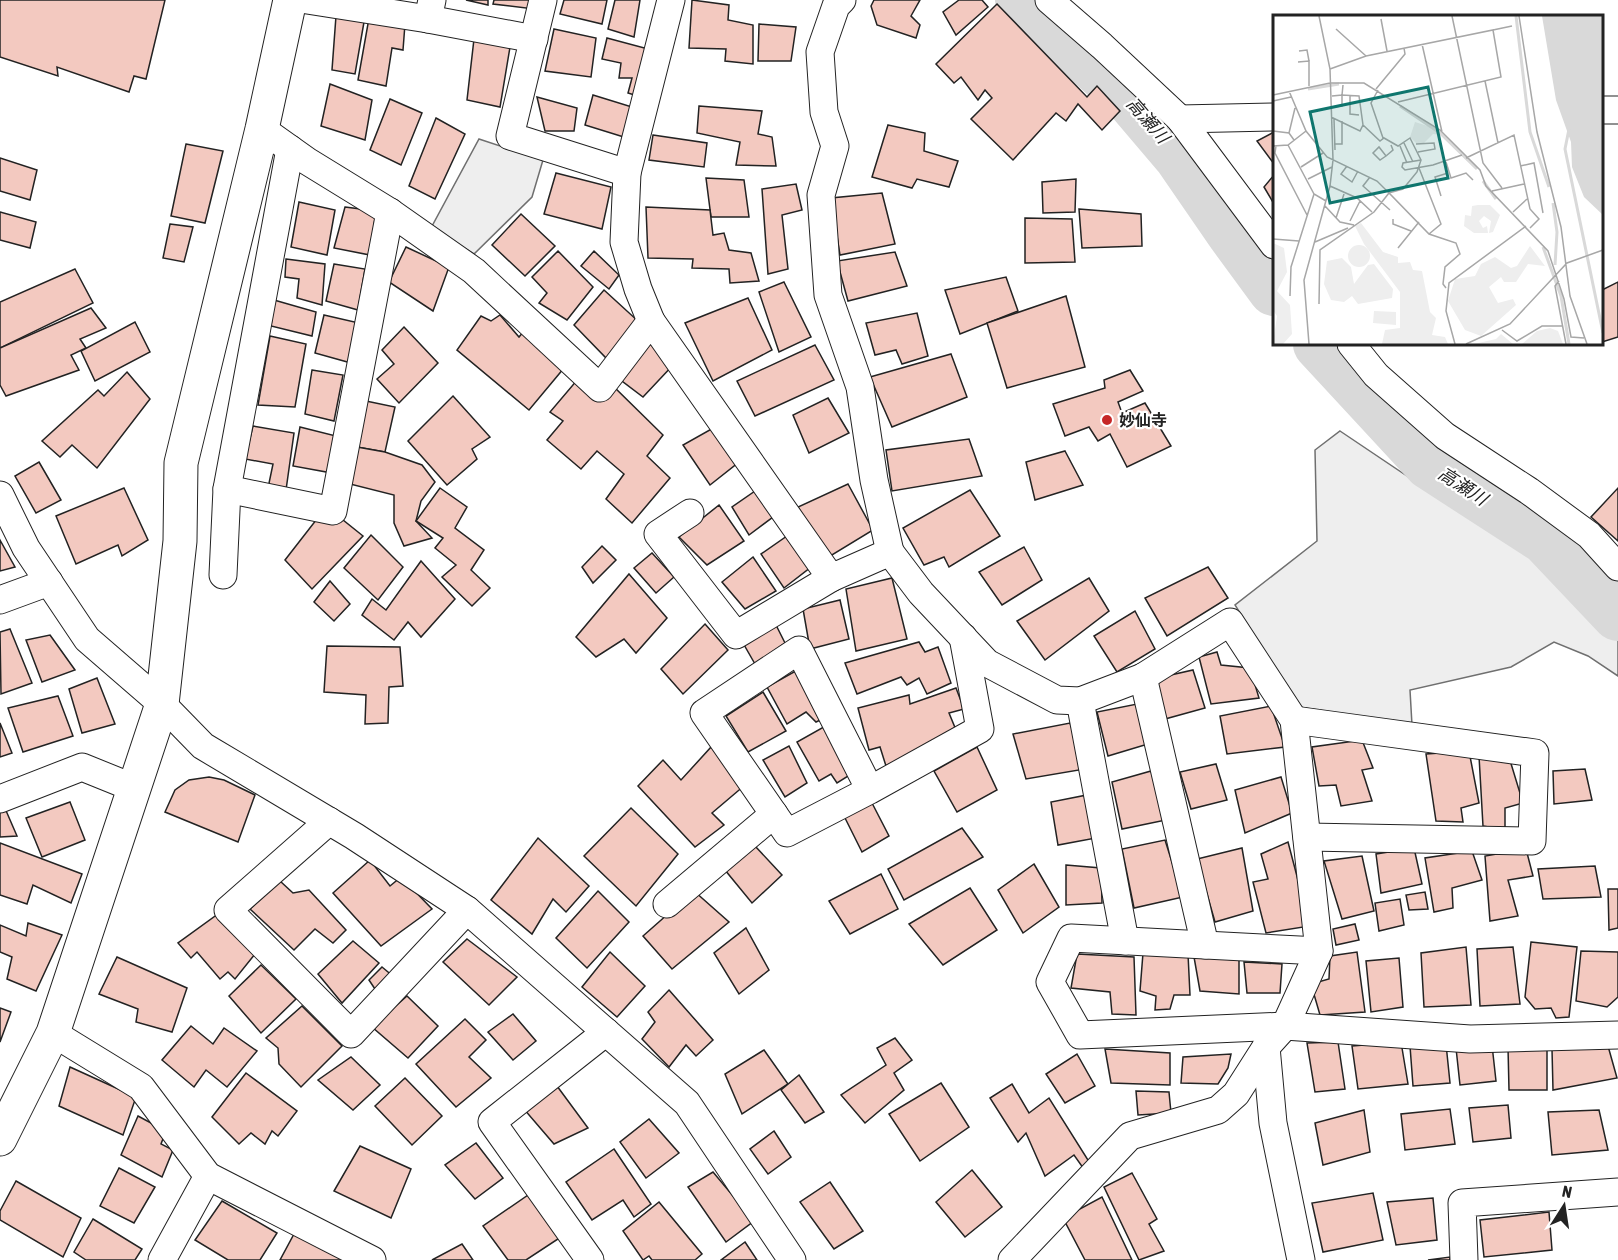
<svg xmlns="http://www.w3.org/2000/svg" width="1618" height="1260" font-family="'Asap Condensed','Noto Sans JP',sans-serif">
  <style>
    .green { fill: #eee; stroke: #6f6f6f; stroke-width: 1.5 }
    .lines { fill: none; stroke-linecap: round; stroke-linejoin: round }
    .river { stroke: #d9d9d9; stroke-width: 52 }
    .building { fill: #f3c9c0; stroke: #222; stroke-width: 1.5 }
    .street-casing { stroke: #222; stroke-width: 29 }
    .secondary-casing { stroke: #222; stroke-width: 35 }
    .street { stroke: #fff; stroke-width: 27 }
    .secondary { stroke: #fff; stroke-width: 33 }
    .poi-dot { fill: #c62828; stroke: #fff; stroke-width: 2 }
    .labels { text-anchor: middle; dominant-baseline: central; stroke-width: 4.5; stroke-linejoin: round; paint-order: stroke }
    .poi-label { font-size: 16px; font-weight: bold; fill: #222; stroke: #fff; text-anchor: start }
    .water-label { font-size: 18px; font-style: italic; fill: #222; stroke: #fff }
    .inset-river { fill: none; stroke: #d9d9d9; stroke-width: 3 }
    .inset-road { fill: none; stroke: #a7a7a7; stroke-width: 1.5 }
    .view { fill: #0f766e; fill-opacity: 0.15; stroke: #0f766e; stroke-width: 3 }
    .inset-edge { fill: none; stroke: #222; stroke-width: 3 }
  </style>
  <rect width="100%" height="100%" fill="#fff"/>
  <g class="green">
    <path d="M479,139L543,160L532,197L474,254L431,228Z"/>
    <path d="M1340,431L1419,484L1430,471L1544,544L1618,622V676L1588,656L1554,642L1511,667L1410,690L1412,725L1299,707L1235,605L1317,541L1315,450Z"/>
  </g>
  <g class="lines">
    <g class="river">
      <path d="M1021,0L1129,97L1180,157L1233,234L1274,290"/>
      <path d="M1319,344L1430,464L1546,539L1618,615"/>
    </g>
  </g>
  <g class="building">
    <path d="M0,0H165L146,79L134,76L129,92L57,67L58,76L0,57Z"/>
    <path d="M466,0H488V5Z"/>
    <path d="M494,0H535L534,9L493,4Z"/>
    <path d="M564,0H607L602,24L560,14Z"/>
    <path d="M615,0H640L634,37L608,29Z"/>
    <path d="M692,0L729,5L728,20L753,25V64L725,61L726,49L689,48Z"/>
    <path d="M874,0H920L911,16L920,25L916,38L877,25L871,6Z"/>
    <path d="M959,0H982L988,7L956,35L943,12Z"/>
    <path d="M997,4L1087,97L1097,86L1120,111L1102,130L1078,104L1066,121L1056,113L1013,160L971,119L992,98L985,90L978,100L961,77L954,83L936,64Z"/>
    <path d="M336,16L364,22L355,74L332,70Z"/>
    <path d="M369,18L405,24L403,50L392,48L386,86L358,80Z"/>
    <path d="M759,24L796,27L791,61H758Z"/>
    <path d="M554,29L596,38L591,77L545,71Z"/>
    <path d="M607,38L652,50L641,97L628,93L632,78H619L621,63L602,59Z"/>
    <path d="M474,39L510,47L500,107L467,100Z"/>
    <path d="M330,84L372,100L365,140L321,126Z"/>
    <path d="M593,95L632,107L627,138L585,125Z"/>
    <path d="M537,97L577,108L574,131H545Z"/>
    <path d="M390,99L422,113L401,165L370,150Z"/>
    <path d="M699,106L762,111L758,134L772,137L776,166L736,165L740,142L697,133Z"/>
    <path d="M436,118L465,134L435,199L409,186Z"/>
    <path d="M888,125L925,133L924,151L958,161L949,187L917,179L912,188L872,177Z"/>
    <path d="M1274,132V164L1257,141Z"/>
    <path d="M653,135L707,143L704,167L649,160Z"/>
    <path d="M186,144L223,151L205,223L171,216Z"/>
    <path d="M0,158L37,170L30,200L0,191Z"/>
    <path d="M556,173L611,187L602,229L544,214Z"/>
    <path d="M1274,175V204L1264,187Z"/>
    <path d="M706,178L744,180L749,217H711Z"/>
    <path d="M1076,179L1075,212L1043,213L1042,182Z"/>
    <path d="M796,184L802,210L782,215L788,269L768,274L762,189Z"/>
    <path d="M882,193L895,244L840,255L831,198Z"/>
    <path d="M299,202L335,210L327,255L291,247Z"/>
    <path d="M345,207L376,211L370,255L334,248Z"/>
    <path d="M646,207L710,210L713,235L724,233L729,250L751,253L759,281L730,283L729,269L692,268L693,259L648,258Z"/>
    <path d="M1079,209L1141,214L1142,246L1082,248Z"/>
    <path d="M0,212L36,222L30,248L0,240Z"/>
    <path d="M521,214L555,246L525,276L492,245Z"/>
    <path d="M1025,218L1072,219L1075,262L1025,263Z"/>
    <path d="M170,224L193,227L184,262L163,258Z"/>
    <path d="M406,247L449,267L433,311L389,282Z"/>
    <path d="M558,251L593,287L567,320L539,303L547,293L532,277Z"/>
    <path d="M594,251L619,275L609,289L581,266Z"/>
    <path d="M895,252L907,286L848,301L837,261Z"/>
    <path d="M286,259L325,264L322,305L297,298L299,279L285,277Z"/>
    <path d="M334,264L365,269L358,310L326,301Z"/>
    <path d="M75,269L93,303L0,348V302Z"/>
    <path d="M1006,277L1018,311L960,334L945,290Z"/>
    <path d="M784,282L811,337L779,352L759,292Z"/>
    <path d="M1618,282V337L1602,342V290Z"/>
    <path d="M604,290L639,322L608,360L574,325Z"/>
    <path d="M1066,296L1085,367L1007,388L987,323Z"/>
    <path d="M748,298L772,350L713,381L685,323Z"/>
    <path d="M274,300L316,312L312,336L271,326Z"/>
    <path d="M91,308L106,328L80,339L86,348L71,355L79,370L6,396L0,385V348Z"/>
    <path d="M917,313L928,356L902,364L896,350L875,355L866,323Z"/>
    <path d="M324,315L359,323L351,363L315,353Z"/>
    <path d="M500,315L519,337L524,331L564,368L529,410L457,350L481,316L491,321Z"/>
    <path d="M135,322L150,352L95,381L81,351Z"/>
    <path d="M404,327L438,363L399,403L377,379L394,364L382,350Z"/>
    <path d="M270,336L306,344L295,407L258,405Z"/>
    <path d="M649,338L674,364L643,397L618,378Z"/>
    <path d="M815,345L834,380L755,416L737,381Z"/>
    <path d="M951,354L967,397L892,427L870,377Z"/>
    <path d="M312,370L343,375L334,421L305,414Z"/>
    <path d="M1130,370L1143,391L1118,402L1122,413L1145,403L1171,446L1127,467L1110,434L1098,441L1089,427L1065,436L1053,404L1105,388L1104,380Z"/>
    <path d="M127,372L150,399L97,468L72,445L60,457L42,441L98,390L104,396Z"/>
    <path d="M578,379L613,386L663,435L647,456L670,478L632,523L606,499L624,474L597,451L581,469L547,440L563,421L550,412Z"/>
    <path d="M453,396L490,437L472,449L477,459L447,485L408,441Z"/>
    <path d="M828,398L849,433L809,453L793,415Z"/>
    <path d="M366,401L395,407L385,452L357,447Z"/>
    <path d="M253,426L294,433L286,490L268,488L273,464L245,459Z"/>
    <path d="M300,427L336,436L332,473L293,466Z"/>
    <path d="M715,427L739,462L710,485L683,445Z"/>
    <path d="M969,439L982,476L892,491L886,450Z"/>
    <path d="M357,447L385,452L422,465L435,482L421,501L416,521L432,538L404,546L394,523V495L350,484Z"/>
    <path d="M1065,451L1083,485L1035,500L1026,462Z"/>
    <path d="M39,462L61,500L36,513L15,476Z"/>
    <path d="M848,484L873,530L827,558L798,507Z"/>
    <path d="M124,488L148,540L122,556L118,545L76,564L56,516Z"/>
    <path d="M440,488L467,507L455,528L484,550L471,570L490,588L472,606L442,577L456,565L435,548L443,538L416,521Z"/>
    <path d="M1618,488V541L1591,517Z"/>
    <path d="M758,489L777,514L749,535L732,507Z"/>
    <path d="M970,490L1000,536L949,567L944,557L924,565L903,528Z"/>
    <path d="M719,505L744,541L707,565L679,537Z"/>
    <path d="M320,515L338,516L363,536L312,589L285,560Z"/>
    <path d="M371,535L403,567L378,600L344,568Z"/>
    <path d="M787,536L811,567L784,588L761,554Z"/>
    <path d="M0,540L15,567L0,571Z"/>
    <path d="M602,546L616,560L593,583L582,567Z"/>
    <path d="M1024,547L1042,580L1002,605L979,572Z"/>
    <path d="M652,553L674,577L656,593L634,568Z"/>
    <path d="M753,557L776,591L745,609L722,582Z"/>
    <path d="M421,561L455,599L421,637L408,622L394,640L362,615L372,599L386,610Z"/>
    <path d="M1208,567L1228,598L1167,636L1145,598Z"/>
    <path d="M629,574L667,618L636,653L624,639L596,657L576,637Z"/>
    <path d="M892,578L907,639L856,651L846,589Z"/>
    <path d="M1089,578L1109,611L1045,660L1017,621Z"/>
    <path d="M330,581L350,604L334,621L314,602Z"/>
    <path d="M840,600L849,639L810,649L803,609Z"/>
    <path d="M1135,611L1155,649L1117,672L1094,636Z"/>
    <path d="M774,621L785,643L755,664L743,643Z"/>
    <path d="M705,624L728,650L683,694L661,669Z"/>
    <path d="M10,629L32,683L1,694L0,632Z"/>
    <path d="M50,635L75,670L42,682L26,640Z"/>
    <path d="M919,642L925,652L938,647L951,683L927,694L919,678L907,685L901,677L857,694L845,663Z"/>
    <path d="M327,646L400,647L403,686L389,687L388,723L365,724L366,695L324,692Z"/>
    <path d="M1217,652L1221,665L1250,668L1259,698L1211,704L1199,657Z"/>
    <path d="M801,668L827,717L816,722L806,712L787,724L767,687Z"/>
    <path d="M1193,670L1205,708L1165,719L1153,679Z"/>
    <path d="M97,678L115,724L82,733L69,689Z"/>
    <path d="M956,688L964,709L949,713L956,730L886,766L880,747L869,750L858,708L909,695L910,704Z"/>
    <path d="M763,692L786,731L748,752L726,716Z"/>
    <path d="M58,696L73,736L23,752L8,708Z"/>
    <path d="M1137,704L1148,744L1108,756L1097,712Z"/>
    <path d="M1271,706L1285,747L1227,754L1220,716Z"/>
    <path d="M0,723L12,753L0,757Z"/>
    <path d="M1070,723L1085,769L1026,779L1013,734Z"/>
    <path d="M829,724L853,773L837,783L831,774L819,781L797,742Z"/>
    <path d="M1362,740L1373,768L1362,770L1372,801L1341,806L1336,785L1319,786L1312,747Z"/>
    <path d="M712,746L745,785L712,813L724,825L695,847L638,786L663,760L681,780Z"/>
    <path d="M789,746L807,783L785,797L763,760Z"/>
    <path d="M977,747L997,790L957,812L934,771Z"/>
    <path d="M1469,751L1479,803L1461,808L1463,822L1436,821L1426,754Z"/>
    <path d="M1479,756L1509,757L1523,803L1505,808V830L1483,826Z"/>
    <path d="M1216,764L1227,800L1191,809L1180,772Z"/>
    <path d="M1585,769L1592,800L1554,804L1553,771Z"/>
    <path d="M1151,771L1166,820L1122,829L1112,782Z"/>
    <path d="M209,777L224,780L255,795L238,842L165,812L175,790L189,780Z"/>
    <path d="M1281,777L1292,813L1245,833L1235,790Z"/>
    <path d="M1087,795L1096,838L1058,845L1051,802Z"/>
    <path d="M70,802L85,840L42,857L26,818Z"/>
    <path d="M872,803L889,836L862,852L843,814Z"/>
    <path d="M4,806L17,836L0,837V807Z"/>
    <path d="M631,808L678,854L636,906L584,856Z"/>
    <path d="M962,828L983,857L904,900L888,869Z"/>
    <path d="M538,838L589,886L566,912L553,899L532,934L491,900Z"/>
    <path d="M1165,840L1183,897L1134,908L1122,849Z"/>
    <path d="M1288,842L1310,926L1266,933L1253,882L1268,879L1261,854Z"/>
    <path d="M0,843L82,874L71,903L33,885L27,904L0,895Z"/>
    <path d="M755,846L782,875L752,903L725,870Z"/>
    <path d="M1242,848L1253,911L1215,922L1197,859Z"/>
    <path d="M1414,848L1422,884L1381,893L1376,854Z"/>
    <path d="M1526,849L1533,876L1508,880L1518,916L1490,921L1485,856Z"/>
    <path d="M1472,851L1482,880L1452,888L1453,908L1434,912L1425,858Z"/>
    <path d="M1362,856L1374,911L1342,919L1324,861Z"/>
    <path d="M370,860L390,886L401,877L432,909L381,946L333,893Z"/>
    <path d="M1034,864L1059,907L1023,933L998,890Z"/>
    <path d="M1066,865L1101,868L1102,903L1066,905Z"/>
    <path d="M1595,866L1601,897L1543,899L1538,869Z"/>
    <path d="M881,874L898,909L850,934L829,901Z"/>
    <path d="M280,881L293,893L309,890L346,930L333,943L315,929L294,950L250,909Z"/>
    <path d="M970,888L997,930L943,965L909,924Z"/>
    <path d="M1608,889H1618V928L1609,930Z"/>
    <path d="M598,891L629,922L587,968L556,938Z"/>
    <path d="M694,891L729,922L672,969L643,936Z"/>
    <path d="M1425,892L1428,909L1409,910L1406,895Z"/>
    <path d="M1400,899L1404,925L1379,931L1375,903Z"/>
    <path d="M218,914L255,954L235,979L228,972L220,979L197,952L191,958L178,943Z"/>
    <path d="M28,923L62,935L36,991L7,979L12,957L0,952V925L26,936Z"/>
    <path d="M1355,924L1359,940L1336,945L1333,929Z"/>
    <path d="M746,928L769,970L739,994L714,953Z"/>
    <path d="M467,939L517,977L489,1005L443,962Z"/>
    <path d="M353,941L379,963L342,1003L318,974Z"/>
    <path d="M1531,942L1577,947L1569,1017L1556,1018L1551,1008L1535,1009L1525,997Z"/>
    <path d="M1466,947L1471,1005L1424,1007L1421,953Z"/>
    <path d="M1513,947L1520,1004L1480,1006L1477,949Z"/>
    <path d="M1581,951L1618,952V997L1607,1007L1576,1001Z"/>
    <path d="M610,952L645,986L617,1017L582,987Z"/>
    <path d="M1357,952L1365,1012L1320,1015L1311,984L1329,979L1330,956Z"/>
    <path d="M1143,953L1188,954L1190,995H1174L1170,1009L1155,1010L1156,996L1140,991Z"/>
    <path d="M1077,954L1134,957L1136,1015L1112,1014L1110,992L1071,988Z"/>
    <path d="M117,957L187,988L172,1032L136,1022L138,1009L99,994Z"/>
    <path d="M1194,957L1239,960V994L1200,991Z"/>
    <path d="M1399,958L1403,1007L1371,1012L1366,961Z"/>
    <path d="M1244,962L1282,964L1280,993H1247Z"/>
    <path d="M261,965L296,999L261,1033L229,996Z"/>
    <path d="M382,967L394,977L377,992L369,980Z"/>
    <path d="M669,990L713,1040L696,1056L686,1045L669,1067L642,1039L655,1022L648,1012Z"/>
    <path d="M407,996L438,1026L408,1058L372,1027Z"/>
    <path d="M302,1006L342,1046L301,1087L279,1064L278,1048L266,1038Z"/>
    <path d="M0,1008L11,1012L0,1042Z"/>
    <path d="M513,1014L536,1041L513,1060L488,1032Z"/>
    <path d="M465,1019L486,1040L469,1057L491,1078L456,1107L416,1064Z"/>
    <path d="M191,1026L213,1044L224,1028L257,1051L227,1087L206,1070L194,1087L162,1060Z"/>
    <path d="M895,1038L912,1060L894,1073L904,1090L865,1123L841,1095L886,1065L877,1048Z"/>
    <path d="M1338,1042L1345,1089L1315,1092L1307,1043Z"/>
    <path d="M1401,1042L1408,1084L1358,1089L1352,1046Z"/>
    <path d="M1446,1044L1450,1083L1413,1086L1410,1046Z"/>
    <path d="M1492,1045L1496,1081L1460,1085L1456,1048Z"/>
    <path d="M1547,1046V1090H1509L1508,1047Z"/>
    <path d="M1608,1046L1617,1078L1553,1090L1552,1049Z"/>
    <path d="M1105,1049L1170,1053V1085L1111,1083Z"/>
    <path d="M764,1050L788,1084L742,1114L725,1074Z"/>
    <path d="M1077,1054L1095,1086L1065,1103L1046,1074Z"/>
    <path d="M1231,1054L1228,1068L1218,1084L1181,1083L1183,1057Z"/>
    <path d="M351,1057L380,1085L353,1110L318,1080Z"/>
    <path d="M70,1067L136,1097L123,1135L59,1106Z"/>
    <path d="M246,1073L297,1111L278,1136L272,1131L265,1144L251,1133L239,1144L212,1117Z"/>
    <path d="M799,1075L824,1112L805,1123L781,1090Z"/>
    <path d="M405,1078L442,1116L412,1145L375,1106Z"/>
    <path d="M941,1083L969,1127L920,1161L889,1114Z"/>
    <path d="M1012,1084L1029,1113L1049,1098L1093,1168L1086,1172L1074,1155L1045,1176L1026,1133L1018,1142L990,1098Z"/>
    <path d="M557,1086L588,1128L554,1144L523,1108Z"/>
    <path d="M1136,1091L1169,1092L1171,1113L1138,1115Z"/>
    <path d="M1508,1105L1511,1138L1473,1142L1469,1108Z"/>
    <path d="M1450,1109L1455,1144L1405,1150L1401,1114Z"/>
    <path d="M1364,1110L1370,1152L1323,1165L1315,1123Z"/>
    <path d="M1599,1110L1608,1150L1552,1155L1548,1112Z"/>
    <path d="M138,1116L166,1131L161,1144L173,1150L162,1177L121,1155Z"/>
    <path d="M649,1119L679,1153L646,1178L620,1142Z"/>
    <path d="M774,1131L791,1157L768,1174L750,1149Z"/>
    <path d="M476,1143L503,1178L475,1199L445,1165Z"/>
    <path d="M360,1146L411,1169L391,1218L334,1191Z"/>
    <path d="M614,1149L651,1204L634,1217L623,1200L592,1220L566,1182Z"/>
    <path d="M119,1168L155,1187L134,1223L100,1206Z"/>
    <path d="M972,1170L1002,1207L965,1237L936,1202Z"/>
    <path d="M713,1172L754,1221L726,1242L688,1187Z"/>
    <path d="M1132,1173L1157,1219L1149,1224L1164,1251L1139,1260L1104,1187Z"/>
    <path d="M16,1181L81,1218L63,1257L0,1220V1211Z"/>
    <path d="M830,1182L863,1231L834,1249L800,1202Z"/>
    <path d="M531,1193L561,1237L526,1260H508L483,1226Z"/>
    <path d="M1373,1193L1383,1240L1323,1252L1312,1203Z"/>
    <path d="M1102,1197L1132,1260H1085L1063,1218Z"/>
    <path d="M1433,1198L1437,1240L1396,1245L1387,1202Z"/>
    <path d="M222,1201L277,1233L260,1260H228L195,1240Z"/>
    <path d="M659,1202L702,1254L695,1260H652L649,1256L643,1260L623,1231Z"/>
    <path d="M1549,1212L1552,1250L1484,1257L1480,1220Z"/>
    <path d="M93,1219L142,1249L135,1260H86L74,1252Z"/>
    <path d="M294,1234L343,1260H280Z"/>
    <path d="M745,1242L757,1260H721Z"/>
    <path d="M462,1244L473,1260H432Z"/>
    <path d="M1450,1257V1260H1428Z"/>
  </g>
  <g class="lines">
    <defs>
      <g id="street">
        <path d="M307,0L428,19L432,0"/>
        <path d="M543,0L510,136L627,173"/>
        <path d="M842,0L836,6L820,52L824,112L835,146L821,195L828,295L860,387L874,480L890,552"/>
        <path d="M1049,0L1102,46L1180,119L1274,245"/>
        <path d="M428,19L534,39"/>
        <path d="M1602,110H1618"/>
        <path d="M1180,119L1274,117"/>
        <path d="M262,129L307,161L390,212L474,271L600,388L651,321L831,578L890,552L921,593L987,663L1057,700L1080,701L1143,677L1230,622L1294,720L1319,951L1285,1026L1266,1047L1236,1094L1218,1110L1130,1136L1012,1260"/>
        <path d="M651,321L638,289L624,242L627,173L671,0"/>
        <path d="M1351,344L1376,375L1445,436L1529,491L1589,535L1618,567"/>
        <path d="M227,489L333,511L390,212"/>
        <path d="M0,495L26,548L87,639L162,704L203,746L354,836L467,910L606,1032L687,1103L792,1260"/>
        <path d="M690,513L658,534L736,635L831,578"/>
        <path d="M223,575L227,489L290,149"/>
        <path d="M0,600L49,582"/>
        <path d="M1143,677L1205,945"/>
        <path d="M1080,701L1125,941"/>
        <path d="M1294,720L1535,753L1532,841L1307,837"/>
        <path d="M870,790L787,833L704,713L799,650L870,790L980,729L963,637"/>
        <path d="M0,799L82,767L134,788"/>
        <path d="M329,821L228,910L351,1034L467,910"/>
        <path d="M667,904L774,814"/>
        <path d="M1319,951L1071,938L1050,982L1080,1035L1285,1026L1470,1039L1618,1035"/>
        <path d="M53,1033L141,1087L208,1176L372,1260"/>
        <path d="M1266,1047L1273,1123L1301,1260"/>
        <path d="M162,1260L208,1176"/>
        <path d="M590,1260L492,1122L606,1032"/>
        <path d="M1464,1260L1462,1203L1618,1192"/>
      </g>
      <path id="secondary" d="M0,1139L53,1033L162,704L180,541L181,463L262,129L290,0"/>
    </defs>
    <use href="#street" class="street-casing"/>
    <use href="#secondary" class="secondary-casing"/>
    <use href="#street" class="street"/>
    <use href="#secondary" class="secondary"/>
  </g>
  <circle class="poi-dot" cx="1107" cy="420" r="6"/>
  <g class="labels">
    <g class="poi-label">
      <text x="1119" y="420">妙仙寺</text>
    </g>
    <g class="water-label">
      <text transform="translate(1148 120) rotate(49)">高瀬川</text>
      <text transform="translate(1463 486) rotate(33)">高瀬川</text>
    </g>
  </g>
  <g transform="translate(1273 15)">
    <rect width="330" height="330" fill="#fff"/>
    <path d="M142,107L158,112L169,120L160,119L151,128H143L137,122ZM205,190H217L227,200L220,217L216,218L218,206L211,201L206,206L210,213L214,211L215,218H201L191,211L192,200L198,201L199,191ZM88,208L110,237L125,242V248L137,247L140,255L149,256L157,297L163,303L159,320L172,322L175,329H109L112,315L127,313V277L91,229L82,211ZM0,228L11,233L14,257L4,276L17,290L19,319L10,329H0L4,301L0,295ZM75 241a11 11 0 1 1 22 0a11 11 0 1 1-22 0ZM257,231L272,251L255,249L243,267H231L228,262L216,272L225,288L240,284L243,290L208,321L192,315L175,286L182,264L202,261L208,249L222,242L238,253L244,251ZM69,243L78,252L81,269L95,250L101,249L120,274L119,283L85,289L79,281L71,287L58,285L51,269L54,246ZM101,296L123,297V310L100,308ZM277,313L285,316L290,329H249L264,316ZM228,319L240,329H201L223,324Z" fill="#eee"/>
    <path d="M269,1H330V200L311,182L299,152L298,127L283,85Z" fill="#d9d9d9"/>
    <path class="inset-river" d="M243,1L257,117L276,172M35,74L66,69M127,91L167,118L204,154M296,114L292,134L330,318M210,166L223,184M280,188L284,217L282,250M270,232L288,281L296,329"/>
    <path class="inset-road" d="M179,1L210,148L229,173M246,1L264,117L288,212L297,281L314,329M108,4L114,36M63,14L93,41M220,15L239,11M149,29L169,117M26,36L34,35L36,46M25,47L36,46V71M57,54L93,41L220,15L228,62L125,87M212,66L225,128M103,74L132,39L131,33M105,75L98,88L110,123M16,76L33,116L54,142L104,166L116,178L130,174L144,157L148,145L137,123L125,131L111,123L107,126L90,110L87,116L58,102M0,80L57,68H91L167,115L207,155L213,171L275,236L291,284L298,322L311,323M59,81L69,80L70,70M77,81V99L86,100M0,86L18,82M58,92L69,91V80L86,81L90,110M61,104L62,135M0,116L16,118L21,125M16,118L22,93M131,128L140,147M61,129H69V106M143,129L161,128L162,134L145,137M15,130L41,179L53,186M0,131L15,130L33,116M3,131L2,138L34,200M127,131L134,148M113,141L107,145L100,138L106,132L113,141L120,135L118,130M193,143L241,120L257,194L266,204L257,213M148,145L130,148L129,152L132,155L160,150L189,140M173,147L178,163L193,158L200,165M74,151L68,159L79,167L85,156M247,151L261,148L270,198M28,152L50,138M146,153L168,209L156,219M97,162L90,171L117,195M35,164L59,152M57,171L84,183L99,197M219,176L251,169M168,181L162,162L175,158M52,191L67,207L81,210M240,197L254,184M63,203L71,179M120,204V209L138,216M77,206L87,186M0,224L26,226M42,227L75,213M125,233L146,207M286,266L282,271L293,329M17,281L18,252L41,179M46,289L47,235L101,197L116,178L156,219L183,228L187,239L172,252L170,269L173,273M229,315L244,326L269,311H289M36,329L31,265L57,171L60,145L57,54L46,1M182,329L173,296L176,268L253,211M193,329L237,309L294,248L330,235"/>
    <path class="view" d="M155,72L175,163L57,188L37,97Z"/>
    <rect width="330" height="330" class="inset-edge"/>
  </g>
  <g transform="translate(1564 1206) rotate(12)" stroke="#ffffff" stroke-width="4.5" paint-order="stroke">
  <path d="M0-4.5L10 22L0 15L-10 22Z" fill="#222222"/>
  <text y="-9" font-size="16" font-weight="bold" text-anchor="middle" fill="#222222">N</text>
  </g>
</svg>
